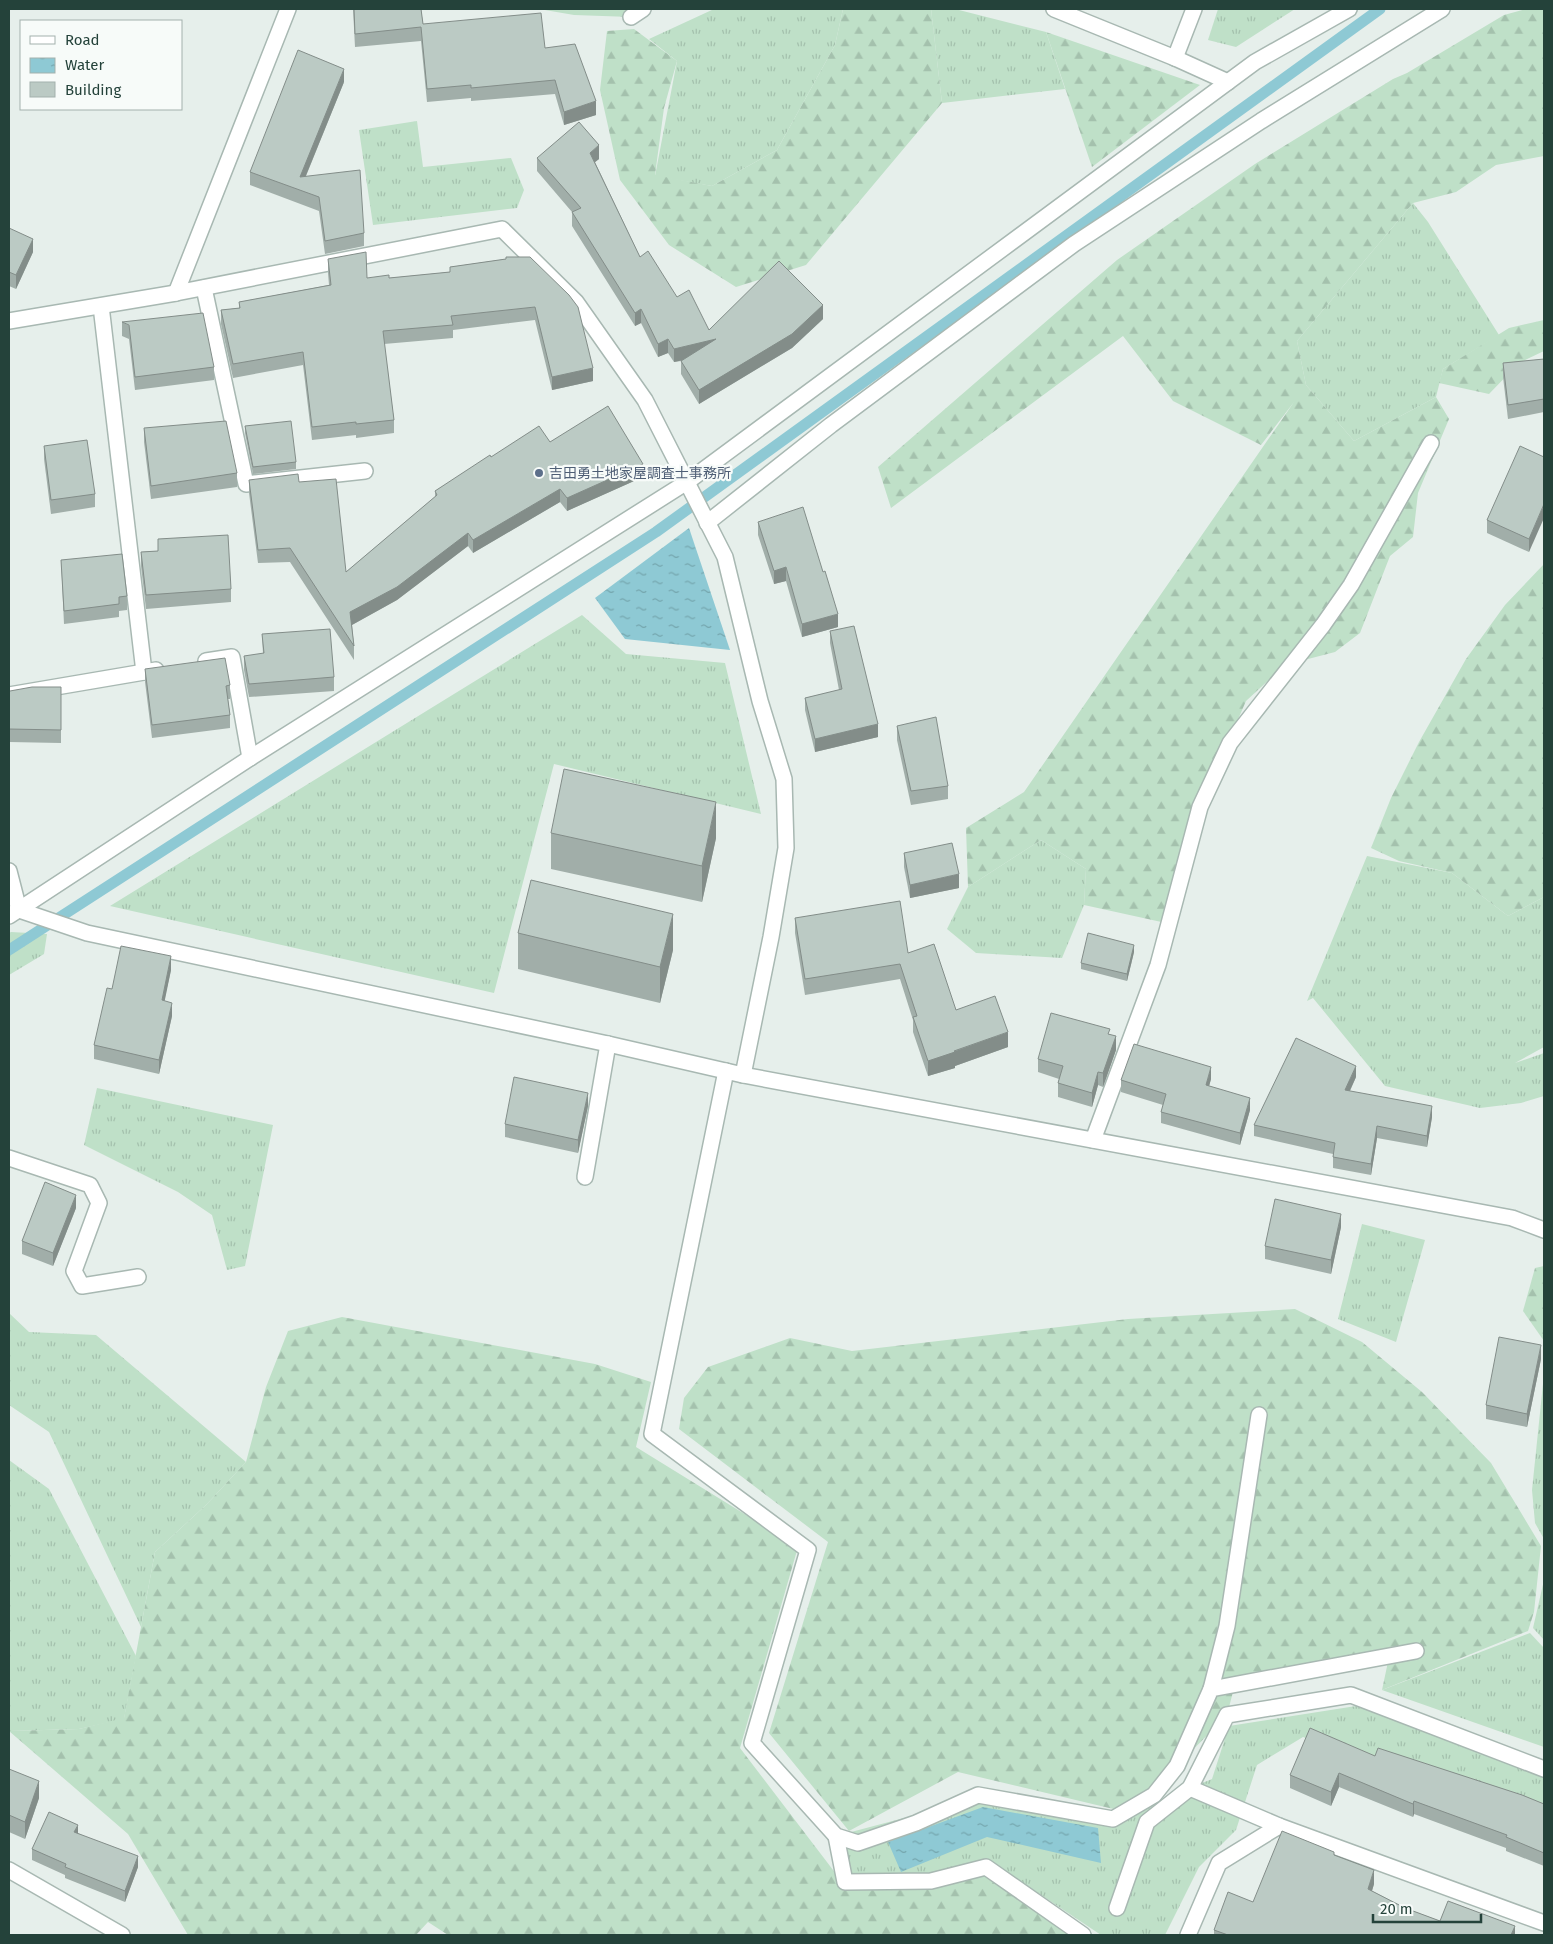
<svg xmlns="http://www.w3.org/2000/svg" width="1553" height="1944" font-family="'Fira Sans','Noto Sans JP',sans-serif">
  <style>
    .grass { fill: url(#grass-tufts) }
    .forest { fill: url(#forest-firs) }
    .water { fill: url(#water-ripples) }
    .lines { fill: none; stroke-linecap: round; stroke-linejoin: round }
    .stream { stroke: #8ec9d4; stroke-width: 11 }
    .lane-casing { stroke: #a8b8b2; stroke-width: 18 }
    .street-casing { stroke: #a8b8b2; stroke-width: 18 }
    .lane { stroke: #fff; stroke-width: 15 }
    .street { stroke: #fff; stroke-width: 15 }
    .wall { fill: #a1aea9 }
    .shaded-wall { fill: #838d89 }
    .building { fill: #bbcac4; stroke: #838d89 }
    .service-dot { fill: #5c6f8a; stroke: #f7fbf9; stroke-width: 2 }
    .labels { text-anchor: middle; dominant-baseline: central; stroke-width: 4.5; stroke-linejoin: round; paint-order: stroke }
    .service-label { font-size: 14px; fill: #4e5e75; stroke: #f7fbf9; text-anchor: start }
  </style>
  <defs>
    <pattern id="grass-tufts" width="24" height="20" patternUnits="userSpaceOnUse" patternTransform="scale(1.25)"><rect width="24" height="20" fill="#bfe0c8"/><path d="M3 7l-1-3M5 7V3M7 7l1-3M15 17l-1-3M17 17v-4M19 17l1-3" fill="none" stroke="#a4c1ad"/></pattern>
    <pattern id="forest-firs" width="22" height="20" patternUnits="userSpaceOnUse" patternTransform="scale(1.25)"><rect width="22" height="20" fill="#bfe0c8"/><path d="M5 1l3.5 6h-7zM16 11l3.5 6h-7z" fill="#a4c1ad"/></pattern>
    <pattern id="water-ripples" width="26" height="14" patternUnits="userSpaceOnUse" patternTransform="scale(1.25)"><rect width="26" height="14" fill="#8ec9d4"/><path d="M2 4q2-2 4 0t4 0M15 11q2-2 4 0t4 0" fill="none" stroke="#74a5ad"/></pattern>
  </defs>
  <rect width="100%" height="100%" fill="#e6efeb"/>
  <g class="grass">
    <path d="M539,9H643L631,17L574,15Z"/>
    <path d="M714,9H843L835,45L777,150L712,186L655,176L677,61L649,39Z"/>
    <path d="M931,9H955L1046,32L1065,89L942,103Z"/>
    <path d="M1218,9H1295L1236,47L1208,40Z"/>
    <path d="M417,121L423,167L511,158L524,190L517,208L373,225L359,130Z"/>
    <path d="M1413,203L1428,222L1499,335L1443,369L1436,397L1354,441L1306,385L1297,341Z"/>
    <path d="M582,615L626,654L725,663L761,814L554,764L494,993L110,906Z"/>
    <path d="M1041,840L1086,869L1084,905L1062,958L976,953L947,929L968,887Z"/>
    <path d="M1367,856L1452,873L1508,916L1544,897V1047L1515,1063L1544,1053V1096L1521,1103L1480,1108L1385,1086L1313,998L1307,1001Z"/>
    <path d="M11,932L47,934L44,954L9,975V933Z"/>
    <path d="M97,1088L273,1125L245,1266L227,1270L212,1215L178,1192L84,1145Z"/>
    <path d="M1362,1224L1425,1240L1396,1342L1338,1319Z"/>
    <path d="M9,1313L29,1332L96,1335L246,1462L206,1505L155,1552L141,1627L49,1432L9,1405Z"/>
    <path d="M1544,1374V1539L1535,1523L1532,1490Z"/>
    <path d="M9,1460L49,1489L136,1656L124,1719L79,1729L9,1731Z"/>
    <path d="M1544,1580V1640L1533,1628Z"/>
    <path d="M1530,1633L1544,1648V1747L1382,1690Z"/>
    <path d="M1356,1706L1544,1773V1818L1303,1737L1257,1765L1236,1830L1199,1867L1165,1935H1101L1005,1871L849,1875L836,1836L987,1796L1113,1819L1212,1779L1229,1726Z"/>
  </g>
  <g class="forest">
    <path d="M843,9H931L942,103L806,265L736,287L669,245L620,180L600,90L607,31L634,29L677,61L664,108L655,175L712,186L777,150L835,45Z"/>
    <path d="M1526,9H1544V156L1496,165L1456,192L1413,203L1297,341L1306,385L1354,441L1436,397L1449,419L1418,493L1413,537L1390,556L1360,633L1335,652L1285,665L1246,701L1202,802L1166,923L1084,905L1086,869L1041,840L968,887L966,828L1024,792L1294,402L1261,445L1173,401L1123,336L891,508L878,467L1117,260L1255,164L1393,79L1407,73L1504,15Z"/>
    <path d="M1046,32L1200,85L1092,167Z"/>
    <path d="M1544,320V351L1519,363L1489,394L1439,383L1443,369L1509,328Z"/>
    <path d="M1544,564V897L1508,916L1452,873L1399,861L1371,848L1391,798L1419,742L1466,659L1505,605Z"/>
    <path d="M1544,1266V1341L1523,1311L1535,1268Z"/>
    <path d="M1295,1309L1362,1342L1422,1392L1491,1463L1541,1546L1534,1612L1528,1631L1382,1690L1389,1657L1235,1684L1227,1715L1177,1766L1126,1812L958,1772L849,1831L769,1733L828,1542L679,1429L684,1398L708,1367L790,1338L852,1351L1128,1319Z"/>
    <path d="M342,1317L595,1364L651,1382L636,1447L798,1547L740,1748L846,1887L978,1869L1072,1935H448L428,1922L416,1935H188L128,1834L9,1731L79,1729L124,1718L155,1552L206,1505L246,1462L266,1387L288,1331Z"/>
  </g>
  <g class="water">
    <path d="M689,528L730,650L625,639L595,598Z"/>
    <path d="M983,1807L1098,1828L1101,1863L987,1837L901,1872L888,1842Z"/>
  </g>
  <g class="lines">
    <path class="stream" d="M9,950L656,532L1380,9"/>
    <defs>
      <g id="lane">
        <path d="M631,17L643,9"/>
        <path d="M204,288L246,484L365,471"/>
        <path d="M707,523L831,425L1074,244L1261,121L1442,9"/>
        <path d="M206,661L232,657L250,758"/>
        <path d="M9,695L156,670"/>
        <path d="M9,871L19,910"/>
        <path d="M585,1177L608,1044"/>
      </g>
      <g id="street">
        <path d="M1054,9L1175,58L1228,82"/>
        <path d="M1175,58L1194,9"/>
        <path d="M176,293L288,9"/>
        <path d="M101,306L144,672"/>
        <path d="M9,321L176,293L502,229L576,302L645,400L725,557L760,701L784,779L786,848L771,937L743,1075"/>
        <path d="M19,910L87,933L608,1044L743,1075L1512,1218L1544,1230"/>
        <path d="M9,916L250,758L687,482L1255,62L1349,9"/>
        <path d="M726,1071L652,1434L808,1550L752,1743L836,1836L858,1843L916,1823L978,1795L1113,1819L1154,1795L1177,1766L1211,1689L1416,1651"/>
        <path d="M1093,1140L1158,965L1200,807L1230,743L1323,625L1351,585L1431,443"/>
        <path d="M9,1158L90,1185L99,1203L74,1271L82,1286L138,1277"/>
        <path d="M1211,1689L1227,1626L1259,1415"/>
        <path d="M1190,1788L1279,1826"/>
        <path d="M836,1836L845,1882L931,1881L986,1867L1083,1935"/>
        <path d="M9,1870L122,1935"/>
        <path d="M1117,1908L1147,1822L1190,1788L1227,1715L1351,1695L1544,1769"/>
        <path d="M1188,1935L1219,1863L1279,1826L1544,1923"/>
      </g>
    </defs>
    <use href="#lane" class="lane-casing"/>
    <use href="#street" class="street-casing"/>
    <use href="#lane" class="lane"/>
    <use href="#street" class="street"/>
  </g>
  <g class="wall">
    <path d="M353,9H421L423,24L545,48L596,115L564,125L555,94L471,101V98L427,102L421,41L355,47Z"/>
    <path d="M344,82L306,176L364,233V246L325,254L319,211L250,185V172Z"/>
    <path d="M537,158L599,159L595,162L640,257L677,297L709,330L823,319L792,348L699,404L681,374V361L674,362L668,353L658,357L641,323L635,326L572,226V212L537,171Z"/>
    <path d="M9,228L33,252L16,289L9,286Z"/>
    <path d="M328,259L367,278H389L450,272V267L506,259L593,381L552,390L535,320L453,330V338L384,344L394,420V433L356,438V435L312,440L303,365L233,378L221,324V310L239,308V302L329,285L328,273Z"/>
    <path d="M122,322L214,367V380L135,390L129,339L122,336Z"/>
    <path d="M1544,359V412L1508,419L1503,377V363Z"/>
    <path d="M245,426L296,462V469L253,474L245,433Z"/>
    <path d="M144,428L237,473V487L151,499L144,442Z"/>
    <path d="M550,442L643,477L567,511L560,502L473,553L468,546L397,600L352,625L354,646V660L290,562L258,563L249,493V480L299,482L346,572L435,497V491L491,457Z"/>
    <path d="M44,446L95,494V507L51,514L44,459Z"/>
    <path d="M1544,457L1529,552L1487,533V520Z"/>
    <path d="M758,522L838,627L802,637L786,581L774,584L758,535Z"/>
    <path d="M158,539L231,589V602L146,609L141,566V552L158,551Z"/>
    <path d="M61,560L127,596V610L119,611V617L64,624Z"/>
    <path d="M830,631L878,737L815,752L805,710V698L839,690L830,643Z"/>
    <path d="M262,634L334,677V691L249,697L244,670V656L263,654Z"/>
    <path d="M145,669L230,685V699H228L230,715V728L152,738L145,682Z"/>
    <path d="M61,687V743L9,742V690L10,691Z"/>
    <path d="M897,726L948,786V799L911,805L897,740Z"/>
    <path d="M551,833L716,838L702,902L551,869Z"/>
    <path d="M904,853L959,888L910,898L904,867Z"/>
    <path d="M795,918L908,953L956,1010L1008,1047L955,1066V1068L928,1076L913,1032V1020L900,979L805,995L795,933Z"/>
    <path d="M518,933L673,950L660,1003L518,969Z"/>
    <path d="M1134,952L1127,981L1081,969V963Z"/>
    <path d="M171,970L164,1001L172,1016L159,1074L94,1059V1045L112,989Z"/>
    <path d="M1110,1034L1116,1050L1103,1087L1098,1085L1092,1107L1058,1097V1083L1059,1079L1038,1072V1059Z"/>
    <path d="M1356,1077L1350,1091L1432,1117L1427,1147L1377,1138L1371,1175L1333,1168V1154L1254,1136V1125Z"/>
    <path d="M1211,1079L1209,1086L1250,1110L1240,1145L1161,1123V1112L1163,1105L1121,1092V1080Z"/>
    <path d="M588,1106L578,1153L505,1137V1124Z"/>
    <path d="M76,1208L53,1266L22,1254V1241Z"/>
    <path d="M1341,1227L1331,1274L1265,1259V1246Z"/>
    <path d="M1541,1359L1527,1427L1486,1419V1405Z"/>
    <path d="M1375,1756L1544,1804V1866L1506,1851V1848L1414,1814L1413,1817L1339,1787L1331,1806L1290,1788V1775Z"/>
    <path d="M9,1769L39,1798L25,1839L9,1832Z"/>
    <path d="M78,1833L138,1867L125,1902L65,1878V1875L32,1860V1849Z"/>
    <path d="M1374,1884L1372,1891L1405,1908L1440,1921L1515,1935H1214V1930L1253,1902Z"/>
  </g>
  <g class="shaded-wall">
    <path d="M344,69V82L300,190V177Z"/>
    <path d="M596,101V115L564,125V112Z"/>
    <path d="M599,145V159L590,166V153Z"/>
    <path d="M33,239V252L16,289V275Z"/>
    <path d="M823,305V319L792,348L699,404V390Z"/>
    <path d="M641,309V323L635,326V313Z"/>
    <path d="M668,339V353L658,357V344Z"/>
    <path d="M716,339V353L674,362V349Z"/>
    <path d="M593,368V381L552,390V377Z"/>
    <path d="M643,464V477L567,511V498Z"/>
    <path d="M560,489V502L473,553V540Z"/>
    <path d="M1544,504V518L1529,552V539Z"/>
    <path d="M468,533V546L397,600L350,626V612Z"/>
    <path d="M786,567V581L774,584V571Z"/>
    <path d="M838,614V627L802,637V624Z"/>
    <path d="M878,724V737L815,752V739Z"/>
    <path d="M716,802V838L702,902V866Z"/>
    <path d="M959,874V888L910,898V885Z"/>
    <path d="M673,914V950L660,1003V967Z"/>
    <path d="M1134,945V952L1127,981V974Z"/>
    <path d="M171,956V970L162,1014V1000Z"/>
    <path d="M172,1003V1016L159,1074V1060Z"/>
    <path d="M1008,1032V1047L955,1066V1068L928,1076V1061Z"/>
    <path d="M1116,1036V1050L1103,1087V1073Z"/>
    <path d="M1356,1066V1077L1345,1101V1090Z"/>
    <path d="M1211,1067V1079L1206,1097V1085Z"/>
    <path d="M1098,1072V1085L1092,1107V1093Z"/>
    <path d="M588,1093V1106L578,1153V1140Z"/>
    <path d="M1250,1098V1110L1240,1145V1133Z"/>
    <path d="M1432,1106V1117L1427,1147V1136Z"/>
    <path d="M1377,1126V1138L1371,1175V1164Z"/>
    <path d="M76,1195V1208L53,1266V1253Z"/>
    <path d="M1341,1214V1227L1331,1274V1260Z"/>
    <path d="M1541,1345V1359L1527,1427V1414Z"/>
    <path d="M1339,1773V1787L1331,1806V1792Z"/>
    <path d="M39,1781V1798L25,1839V1822Z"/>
    <path d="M1414,1801V1814L1413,1817V1804Z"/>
    <path d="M78,1825V1836L74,1832Z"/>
    <path d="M138,1856V1867L125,1902V1891Z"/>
    <path d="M1374,1870V1884L1368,1903V1889Z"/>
    <path d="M1515,1926V1935H1511Z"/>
  </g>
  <g class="building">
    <path d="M354,9H421L423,24L541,13L545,48L575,44L596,101L564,112L555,80L471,88V85L427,89L421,27L355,34Z"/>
    <path d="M298,50L344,69L300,177L360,170L364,233L325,241L319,197L250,172Z"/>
    <path d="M579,122L599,145L590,153L640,257L648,251L677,297L689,290L709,330L779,261L823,305L792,334L699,390L681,361L716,339L674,349L668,339L658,344L641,309L635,313L572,212L581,208L537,158Z"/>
    <path d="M9,228L33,239L16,275L9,272Z"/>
    <path d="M366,252L367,278L389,275V278L450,272V267L506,259V257H530L569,295L578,307L593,368L552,377L535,307L451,316L453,325L383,331L394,420L356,424V422L312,427L303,352L233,364L221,310L240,308L239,302L331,285L328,259Z"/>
    <path d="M203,313L214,367L135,377L129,325L122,322Z"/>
    <path d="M1544,359V399L1508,405L1503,363Z"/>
    <path d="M608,406L643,464L567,498L560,489L473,540L468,533L397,587L350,612L354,646L290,548L258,550L249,480L298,474L299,482L336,479L346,572L437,495L435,491L490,455L491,457L539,426L550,442Z"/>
    <path d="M226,421L237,473L151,486L144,428Z"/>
    <path d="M291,421L296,462L253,467L245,426Z"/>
    <path d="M87,440L95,494L51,500L44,446Z"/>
    <path d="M1520,446L1544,457V504L1529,539L1487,520Z"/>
    <path d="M803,507L823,572L825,571L838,614L802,624L786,567L774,571L758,522Z"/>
    <path d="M228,535L231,589L146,595L141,552L158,551V539Z"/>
    <path d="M122,554L127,596L119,597V604L64,611L61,560Z"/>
    <path d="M854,626L878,724L815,739L805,698L842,689L830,631Z"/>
    <path d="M330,629L334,677L249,684L244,656L264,653L262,634Z"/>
    <path d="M225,658L230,685L226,686L230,715L152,725L145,669Z"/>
    <path d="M32,687H61V730L9,729V690L10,691Z"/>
    <path d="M936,717L948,786L911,791L897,726Z"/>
    <path d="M564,769L716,802L702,866L551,833Z"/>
    <path d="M952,843L959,874L910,885L904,853Z"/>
    <path d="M531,880L673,914L660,967L518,933Z"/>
    <path d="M900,901L908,953L934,944L956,1010L995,996L1008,1032L954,1051L955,1052L928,1061L913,1017L917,1016L900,964L805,979L795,918Z"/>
    <path d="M1088,933L1134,945L1127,974L1081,963Z"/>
    <path d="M121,946L171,956L162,1000L172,1003L159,1060L94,1045L107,988L112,989Z"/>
    <path d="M1051,1013L1110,1029L1108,1034L1116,1036L1103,1073L1098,1072L1092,1093L1058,1083L1063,1066L1038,1059Z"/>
    <path d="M1296,1038L1356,1066L1345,1090L1432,1106L1427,1136L1377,1126L1371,1164L1333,1157L1335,1143L1254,1125Z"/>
    <path d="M1134,1044L1211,1067L1206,1085L1250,1098L1240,1133L1161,1112L1166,1094L1121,1080Z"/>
    <path d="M514,1077L588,1093L578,1140L505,1124Z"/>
    <path d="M45,1182L76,1195L53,1253L22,1241Z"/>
    <path d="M1275,1199L1341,1214L1331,1260L1265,1246Z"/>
    <path d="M1499,1337L1541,1345L1527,1414L1486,1405Z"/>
    <path d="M1310,1728L1375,1756L1378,1748L1522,1795L1544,1804V1853L1506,1837L1507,1835L1414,1801L1413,1804L1339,1773L1331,1792L1290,1775Z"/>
    <path d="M9,1769L39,1781L25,1822L9,1815Z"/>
    <path d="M49,1812L78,1825L74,1832L138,1856L125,1891L65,1867L66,1864L32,1849Z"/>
    <path d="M1282,1831L1334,1852V1855L1374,1870L1368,1889L1405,1908L1440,1921L1448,1901L1515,1926L1511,1935H1228L1214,1930L1228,1892L1253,1902Z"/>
  </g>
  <circle class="service-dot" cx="539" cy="473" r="5"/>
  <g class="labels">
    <g class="service-label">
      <text x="549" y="473">吉田勇土地家屋調査士事務所</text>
    </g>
  </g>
  <rect width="1553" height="1944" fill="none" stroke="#24423a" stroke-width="20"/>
  <rect x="20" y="20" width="162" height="90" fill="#f7fbf9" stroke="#a3b1ad"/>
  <rect x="30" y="36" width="25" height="8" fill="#ffffff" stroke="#a3b1ad"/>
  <text x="65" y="45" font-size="15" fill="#24423a">Road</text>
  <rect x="30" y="58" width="25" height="15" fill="url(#water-ripples)" stroke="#a3b1ad"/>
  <text x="65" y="70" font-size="15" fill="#24423a">Water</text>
  <rect x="30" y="82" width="25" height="15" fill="#bbcac4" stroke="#a3b1ad"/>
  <text x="65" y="95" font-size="15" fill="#24423a">Building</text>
  <path d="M1373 1914v8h108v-8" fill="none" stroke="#24423a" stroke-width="2.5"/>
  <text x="1380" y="1914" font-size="15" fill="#24423a" stroke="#f7fbf9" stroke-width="4" paint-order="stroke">20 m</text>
</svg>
